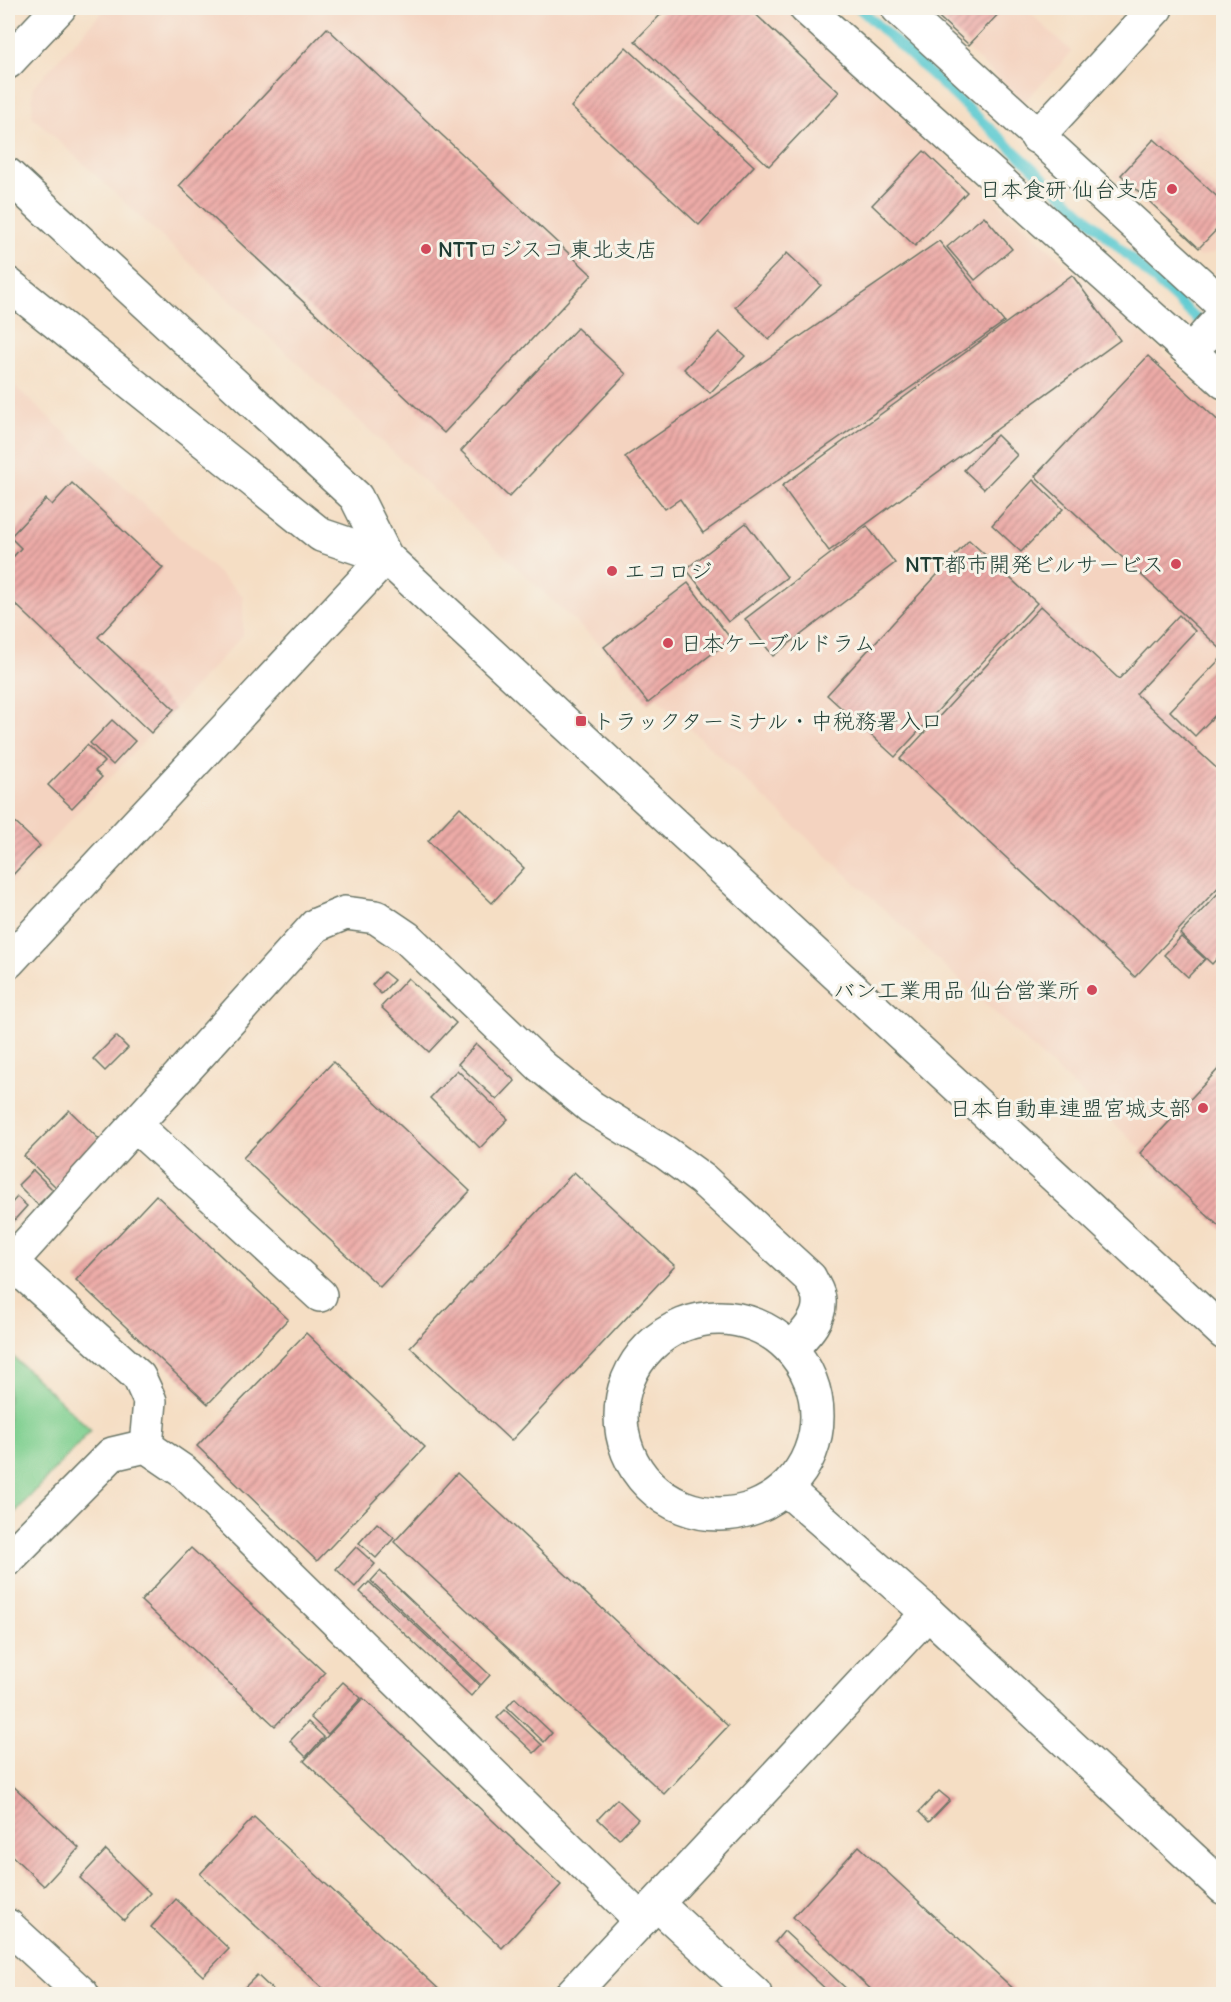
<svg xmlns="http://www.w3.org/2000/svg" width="1231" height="2002" font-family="Itim,'Klee One',sans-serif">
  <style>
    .built { fill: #f4d3c0 }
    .pitch { fill: #7ecf8f; stroke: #4e8662; stroke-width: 1.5 }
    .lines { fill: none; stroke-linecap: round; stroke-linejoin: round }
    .stream { stroke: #5ccad1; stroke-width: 10 }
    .building { fill: url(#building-hatch) }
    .minor-casing { stroke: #6a7566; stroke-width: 36 }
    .minor { stroke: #fff; stroke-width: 33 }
    .poi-dot { fill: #d1495b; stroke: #f7f3e8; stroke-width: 2 }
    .labels { text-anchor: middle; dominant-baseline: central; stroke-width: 6; stroke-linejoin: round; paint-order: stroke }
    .poi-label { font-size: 22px; fill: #1f3d34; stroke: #f7f3e8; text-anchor: end }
  </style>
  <defs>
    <pattern id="building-hatch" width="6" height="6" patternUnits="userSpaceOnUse" patternTransform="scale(1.5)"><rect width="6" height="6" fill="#edaba7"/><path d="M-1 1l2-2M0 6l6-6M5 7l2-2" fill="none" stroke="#bf8c89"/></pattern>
  </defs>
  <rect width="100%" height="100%" fill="#f7f3e8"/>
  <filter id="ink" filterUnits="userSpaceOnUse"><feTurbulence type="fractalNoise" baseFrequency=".0167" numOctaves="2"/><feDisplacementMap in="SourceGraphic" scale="12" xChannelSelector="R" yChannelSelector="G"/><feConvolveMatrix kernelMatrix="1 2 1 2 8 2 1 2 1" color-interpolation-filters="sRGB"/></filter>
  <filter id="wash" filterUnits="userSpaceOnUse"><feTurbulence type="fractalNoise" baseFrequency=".008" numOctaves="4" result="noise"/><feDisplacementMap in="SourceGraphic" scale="24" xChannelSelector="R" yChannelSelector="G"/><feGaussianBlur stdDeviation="1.35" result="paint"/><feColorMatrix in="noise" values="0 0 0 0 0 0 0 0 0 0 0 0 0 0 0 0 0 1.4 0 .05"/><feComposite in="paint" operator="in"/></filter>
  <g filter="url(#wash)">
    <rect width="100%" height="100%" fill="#f5dec4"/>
    <g class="built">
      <path d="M106,8H786L1223,408V1225L32,116L33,87Z"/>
      <path d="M923,8H1025L1072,52L1024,102Z"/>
      <path d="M1154,132L1223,195V243L1214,253L1199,257L1113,176Z"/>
      <path d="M8,380L243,596V635L8,887Z"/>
    </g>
    <path class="pitch" d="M8,1352L91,1430L8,1520Z"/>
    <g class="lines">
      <path class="stream" d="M859,8L1224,344"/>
    </g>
    <g id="blocks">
      <g class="building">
        <path d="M667,8H749L839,92L769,166L635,41Z"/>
        <path d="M929,8H1004L969,45Z"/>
        <path d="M327,28L592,275L444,433L179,186Z"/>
        <path d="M626,47L754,166L699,225L571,107Z"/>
        <path d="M1154,139L1224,203V222L1199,248L1121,175Z"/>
        <path d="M924,151L967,192L915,246L872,205Z"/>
        <path d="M984,216L1012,249L975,280L947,247Z"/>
        <path d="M939,241L1004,322L703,533L680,499L665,509L625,457Z"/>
        <path d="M787,253L821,285L769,340L735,307Z"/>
        <path d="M1072,275L1120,340L829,551L782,486Z"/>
        <path d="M577,328L626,374L509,497L461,451Z"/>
        <path d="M719,332L745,356L710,393L684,369Z"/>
        <path d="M1148,356L1224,426V652L1035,476Z"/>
        <path d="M997,435L1017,455L984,489L964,470Z"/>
        <path d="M1033,480L1063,509L1021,552L992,525Z"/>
        <path d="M72,483L163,568L98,637L174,709L151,733L8,597V551L13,557L21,548L10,537L46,499L52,505Z"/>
        <path d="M746,523L787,577L728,622L686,569Z"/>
        <path d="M867,526L895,563L773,656L745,619Z"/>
        <path d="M969,540L1037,603L895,757L827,695Z"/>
        <path d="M688,583L731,639L648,703L604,647Z"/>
        <path d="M1041,606L1119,679L1179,615L1195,631L1136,694L1224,775V881L1135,977L900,759Z"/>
        <path d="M1224,655V706L1195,736L1170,711Z"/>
        <path d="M112,720L135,741L113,765L90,743Z"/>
        <path d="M87,745L104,762L95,771L102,777L72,808L48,785Z"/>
        <path d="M460,807L524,868L492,903L428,841Z"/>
        <path d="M8,816L40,846L8,880Z"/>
        <path d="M1224,887V951L1212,964L1180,934Z"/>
        <path d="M1181,937L1205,959L1188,977L1164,955Z"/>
        <path d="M384,972L394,980L381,994L372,985Z"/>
        <path d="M408,978L456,1023L429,1052L381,1007Z"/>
        <path d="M116,1036L128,1048L105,1071L93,1059Z"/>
        <path d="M476,1044L515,1081L497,1100L458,1064Z"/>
        <path d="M333,1062L470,1191L380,1287L243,1158Z"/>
        <path d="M1224,1063V1231L1140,1153Z"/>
        <path d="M457,1070L508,1119L480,1148L430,1098Z"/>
        <path d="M69,1110L103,1143L58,1189L24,1156Z"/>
        <path d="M33,1170L53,1190L38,1205L18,1185Z"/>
        <path d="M574,1172L675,1266L511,1441L410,1347Z"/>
        <path d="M156,1195L288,1319L208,1404L76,1280Z"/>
        <path d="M17,1197L27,1206L8,1227V1207Z"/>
        <path d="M306,1333L425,1447L317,1561L197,1446Z"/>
        <path d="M457,1473L728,1726L664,1794L394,1542Z"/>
        <path d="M377,1523L394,1538L376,1558L359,1543Z"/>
        <path d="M356,1547L375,1564L355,1587L336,1569Z"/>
        <path d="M191,1548L325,1673L275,1726L141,1601Z"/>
        <path d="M380,1571L490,1675L481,1685L371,1581Z"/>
        <path d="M369,1582L480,1686L471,1696L360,1592Z"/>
        <path d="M343,1682L361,1698L328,1734L310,1717Z"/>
        <path d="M363,1698L561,1885L502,1948L304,1761Z"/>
        <path d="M515,1698L552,1733L544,1742L507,1707Z"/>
        <path d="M505,1710L542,1745L534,1753L497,1718Z"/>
        <path d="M308,1722L324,1737L306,1757L290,1741Z"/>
        <path d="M8,1781L79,1848L44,1886L8,1852Z"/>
        <path d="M939,1791L950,1800L929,1822L919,1812Z"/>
        <path d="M617,1799L638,1819L619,1839L598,1819Z"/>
        <path d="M254,1817L444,1994H329L200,1874Z"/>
        <path d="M859,1846L1019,1994H876L793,1917Z"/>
        <path d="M106,1850L150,1893L124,1920L80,1878Z"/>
        <path d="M176,1899L229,1949L203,1976L151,1927Z"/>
        <path d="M784,1931L852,1994H831L775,1942Z"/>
        <path d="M257,1975L277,1994H238Z"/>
      </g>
    </g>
  </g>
  <g filter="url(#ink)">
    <use href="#blocks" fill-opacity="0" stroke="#6a7566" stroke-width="1.5"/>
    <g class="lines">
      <defs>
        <g id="minor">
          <path d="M806,8L1224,382"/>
          <path d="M898,8L1224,306"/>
          <path d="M8,62L59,8"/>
          <path d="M1037,137L1156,8"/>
          <path d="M8,175L356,497L386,557L1224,1333"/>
          <path d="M8,284L321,535L386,557"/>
          <path d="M1190,352L1224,315"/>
          <path d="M8,962L386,557"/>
          <path d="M136,1126L320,1295"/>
          <circle cx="719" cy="1416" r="98"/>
          <path d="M146,1446L150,1401L139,1377L11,1262L316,925L345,913L376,917L407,938L541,1066L591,1107L666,1153L703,1180L810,1278C813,1285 819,1293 819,1300C821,1320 803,1336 791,1349"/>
          <path d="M786,1489L928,1613L1224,1888"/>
          <path d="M8,1559L112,1454L146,1446L184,1472L641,1920"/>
          <path d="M657,1904L755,1994"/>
          <path d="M8,1926L82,1994"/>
          <path d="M572,1994L928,1613"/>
        </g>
      </defs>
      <use href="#minor" class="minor-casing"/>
      <use href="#minor" class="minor"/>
    </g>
  </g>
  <g class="poi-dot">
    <circle cx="1172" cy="189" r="6"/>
    <circle cx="426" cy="249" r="6"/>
    <circle cx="1176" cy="564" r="6"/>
    <circle cx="612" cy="571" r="6"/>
    <circle cx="668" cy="643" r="6"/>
    <rect x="575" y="715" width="12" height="12" rx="3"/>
    <circle cx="1092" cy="990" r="6"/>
    <circle cx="1203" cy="1108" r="6"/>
  </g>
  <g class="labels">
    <g class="poi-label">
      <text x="1160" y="189">日本食研 仙台支店</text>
      <text x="438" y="249" text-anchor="start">NTTロジスコ 東北支店</text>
      <text x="1164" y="564">NTT都市開発ビルサービス</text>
      <text x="624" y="571" text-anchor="start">エコロジ</text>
      <text x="680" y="643" text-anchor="start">日本ケーブルドラム</text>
      <text x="593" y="721" text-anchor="start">トラックターミナル・中税務署入口</text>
      <text x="1080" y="990">バン工業用品 仙台営業所</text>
      <text x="1191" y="1108">日本自動車連盟宮城支部</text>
    </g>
  </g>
  <rect width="1231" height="2002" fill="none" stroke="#f7f3e8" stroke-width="30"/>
</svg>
